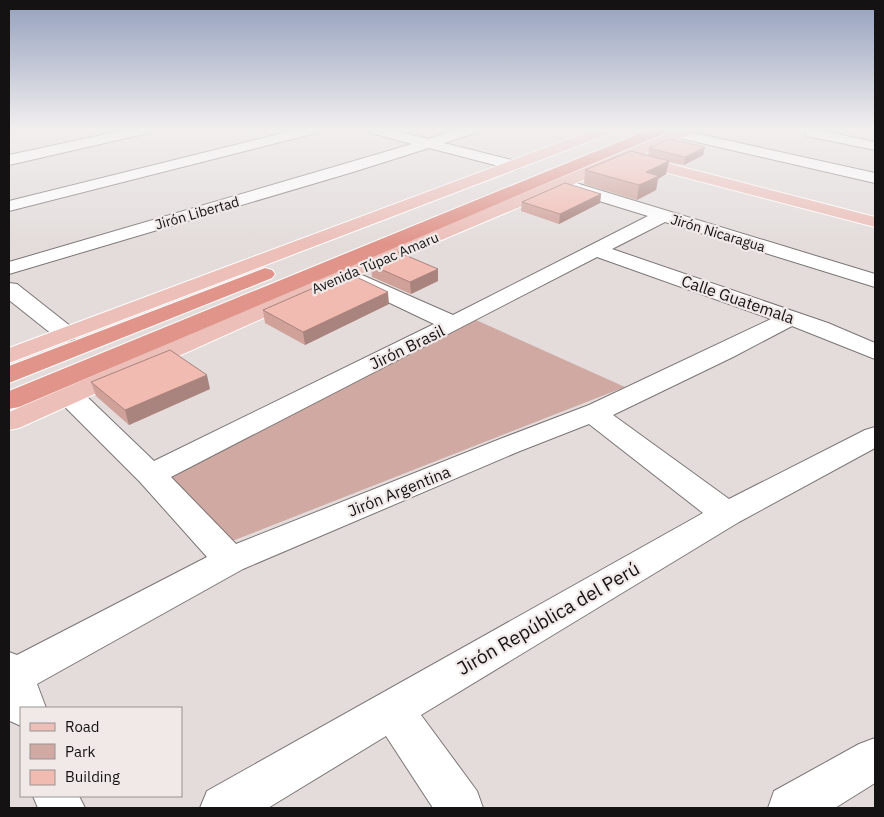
<svg xmlns="http://www.w3.org/2000/svg" width="884" height="817" font-family="'IBM Plex Sans',sans-serif">
  <style>
    .green { fill: #d0a9a3 }
    .lines { fill: none; stroke-linecap: round; stroke-linejoin: round }
    .minor-casing { stroke: #7b7675; stroke-width: 2 }
    .major-casing { stroke: #fff; stroke-width: 2 }
    .highway-casing { stroke: #fff; stroke-width: 2 }
    .minor { fill: #fff; fill-rule: evenodd }
    .major { fill: #ecbfb9; fill-rule: evenodd }
    .highway { fill: #e0948a; fill-rule: evenodd }
    .wall { fill: #d0a199 }
    .shaded-wall { fill: #a9837d }
    .building { fill: #f2bbb2; stroke: #a9837d }
    .labels { text-anchor: middle; dominant-baseline: central; stroke-width: 4.5; stroke-linejoin: round; paint-order: stroke }
    .far-street-label { font-size: 14px; fill: #141212; stroke: #f0e9e8 }
    .street-label { font-size: 16px; fill: #141212; stroke: #f0e9e8 }
    .near-street-label { font-size: 19px; fill: #141212; stroke: #f0e9e8 }
  </style>
  <rect width="100%" height="100%" fill="#e3dcdb"/>
  <path class="green" d="M476,320L625,387L227,543L168,476Z"/>
  <g class="lines">
    <defs>
      <g id="minor">
        <path d="M125,130H151L144,134L9,165V155Z"/>
        <path d="M295,130H318L316,133L9,211V201Z"/>
        <path d="M369,130H392L428,139L456,130H477L475,133L444,143L520,162L522,165L520,168L514,170L429,148L353,172L9,274V262L412,144L371,133Z"/>
        <path d="M681,130L875,173V183L675,137L673,134L675,131Z"/>
        <path d="M808,130H817L875,142V150L807,136L805,133Z"/>
        <path d="M566,180L875,274V287L665,222L612,249L828,323L875,343V359L792,326L733,357L613,415L729,499L865,430L875,427V448L739,522L421,715L477,791L483,808H433L386,736L268,808H200L207,791L703,513L589,424L520,451L243,569L37,684L46,708H21V726L10,721L9,652L17,655L207,557L140,482L60,402L57,396L60,390L70,388L80,390L154,461L434,324L348,283L344,279L348,275L355,273L362,275L453,315L648,216L560,189L558,185L560,181ZM597,257L771,319L589,405L500,439L236,544L171,477Z"/>
        <path d="M9,283L17,284L74,329L78,334L74,339L66,341L58,339L9,300Z"/>
        <path d="M875,738V783L835,808H768L774,791L859,744Z"/>
        <path d="M33,796H79L85,808H38Z"/>
      </g>
      <g id="major">
        <path d="M593,130H613L611,133L9,363V348Z"/>
        <path d="M676,130H695L693,133L639,156L875,217V227L626,162L352,278L19,428L9,430V412L338,270Z"/>
      </g>
      <g id="highway">
        <path d="M648,130H667L665,133L19,407L9,409V391Z"/>
        <path d="M265,268L272,270L275,274L272,278L9,383V366Z"/>
      </g>
    </defs>
    <use href="#minor" class="minor-casing"/>
    <use href="#major" class="major-casing"/>
    <use href="#highway" class="highway-casing"/>
    <use href="#minor" class="minor"/>
    <use href="#major" class="major"/>
    <use href="#highway" class="highway"/>
  </g>
  <g class="wall">
    <path d="M649,148L703,155L684,165L669,162L666,174L658,179L656,190L637,200L584,184L585,170L648,156Z"/>
    <path d="M601,194L600,203L559,224L521,211L522,202Z"/>
    <path d="M371,265L438,281L411,294L372,277Z"/>
    <path d="M389,304L305,345L265,323L263,310Z"/>
    <path d="M91,382L210,389L129,425L96,396Z"/>
  </g>
  <g class="shaded-wall">
    <path d="M705,147L703,155L684,165L685,157Z"/>
    <path d="M669,161L666,174L658,179L656,190L637,200L639,185L646,172Z"/>
    <path d="M601,194L600,203L559,224L560,214Z"/>
    <path d="M438,269V281L411,294L410,282Z"/>
    <path d="M388,292L389,304L305,345L303,332Z"/>
    <path d="M207,375L210,389L129,425L125,410Z"/>
  </g>
  <g class="building">
    <path d="M669,139L705,147L685,157L649,148Z"/>
    <path d="M631,151L669,161L646,172L659,176L639,185L585,170Z"/>
    <path d="M565,183L601,194L560,214L522,202Z"/>
    <path d="M398,252L438,269L410,282L371,265Z"/>
    <path d="M348,273L388,292L303,332L263,310Z"/>
    <path d="M170,350L207,375L125,410L91,382Z"/>
  </g>
  <linearGradient id="sky" x2="0" y2="1"><stop stop-color="#94a0bd"/><stop offset="0.53" stop-color="#f2efef"/><stop offset="1" stop-color="#f2efef" stop-opacity="0"/></linearGradient>
  <rect width="884" height="244" fill="url(#sky)"/>
  <g class="labels">
    <g class="far-street-label">
      <text transform="translate(197 213) rotate(-16)">Jirón Libertad</text>
      <text transform="translate(718 233) rotate(17)">Jirón Nicaragua</text>
      <text transform="translate(375 263) rotate(-23)">Avenida Túpac Amaru</text>
    </g>
    <g class="street-label">
      <text transform="translate(738 299) rotate(19)">Calle Guatemala</text>
      <text transform="translate(407 347) rotate(-26)">Jirón Brasil</text>
      <text transform="translate(399 491) rotate(-22)">Jirón Argentina</text>
    </g>
    <g class="near-street-label">
      <text transform="translate(548 618) rotate(-30)">Jirón República del Perú</text>
    </g>
  </g>
  <rect width="884" height="817" fill="none" stroke="#141212" stroke-width="20"/>
  <rect x="20" y="707" width="162" height="90" fill="#f0e9e8" stroke="#989392"/>
  <rect x="30" y="723" width="25" height="8" fill="#ecbfb9" stroke="#989392"/>
  <text x="65" y="732" font-size="15" fill="#141212">Road</text>
  <rect x="30" y="744" width="25" height="15" fill="#d0a9a3" stroke="#989392"/>
  <text x="65" y="757" font-size="15" fill="#141212">Park</text>
  <rect x="30" y="770" width="25" height="15" fill="#f2bbb2" stroke="#989392"/>
  <text x="65" y="782" font-size="15" fill="#141212">Building</text>
</svg>
